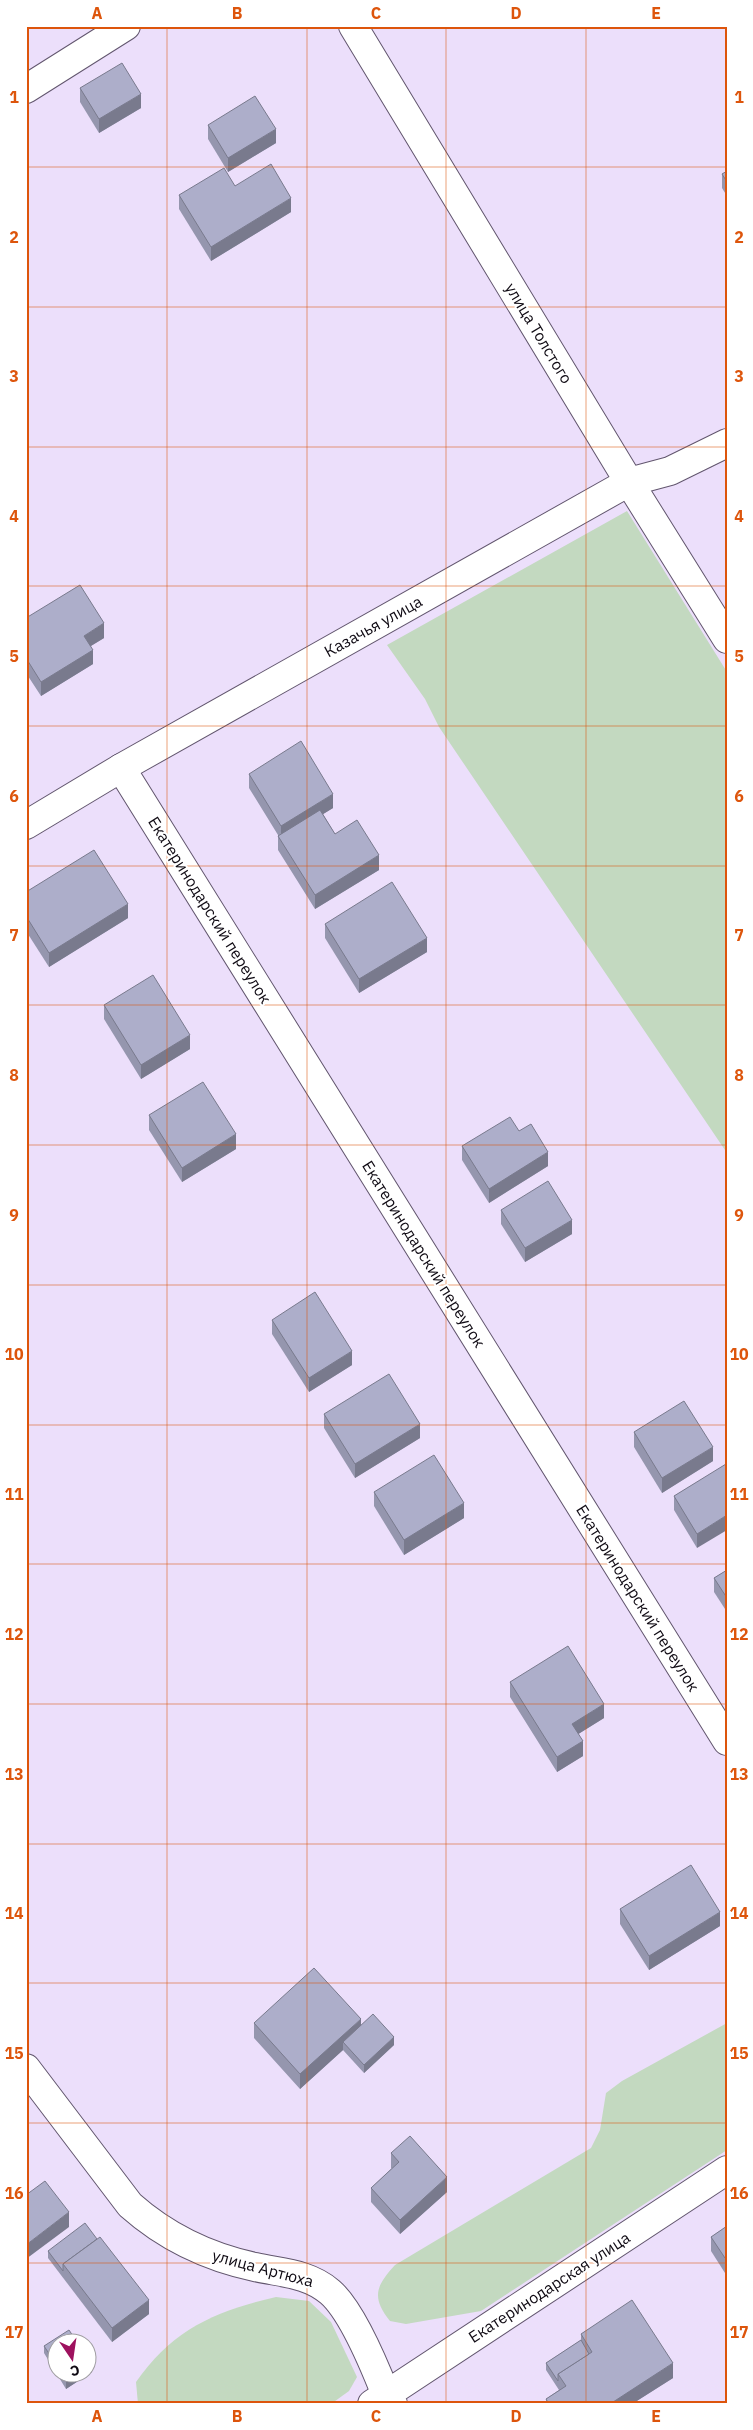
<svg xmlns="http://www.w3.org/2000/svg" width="753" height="2430" font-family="'IBM Plex Sans',sans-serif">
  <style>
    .green { fill: #c3d9c0 }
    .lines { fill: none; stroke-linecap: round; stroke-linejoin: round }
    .minor-casing { stroke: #62566e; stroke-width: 30 }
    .minor { stroke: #fff; stroke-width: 28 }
    .wall { fill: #9596ae }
    .shaded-wall { fill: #797a8d }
    .building { fill: #adaeca; stroke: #797a8d }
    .grid { fill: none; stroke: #dd550c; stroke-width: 1; stroke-opacity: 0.55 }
    .labels { text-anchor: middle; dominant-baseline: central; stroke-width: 4; stroke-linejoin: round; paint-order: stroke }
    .street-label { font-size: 16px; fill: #0f0a13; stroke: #fff }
    .neatline { fill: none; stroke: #dd550c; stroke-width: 2 }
    .grid-label { font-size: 16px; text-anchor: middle; font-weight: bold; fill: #dd550c }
  </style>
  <rect width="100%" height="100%" fill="#ecdffb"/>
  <g class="green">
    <path d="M627,511L727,672V1153L439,727L425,699L387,645Z"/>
    <path d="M727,2023V2150L481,2311L406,2324L390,2321C371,2297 376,2286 395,2265L591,2148L600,2130L606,2093L622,2081Z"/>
    <path d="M276,2297L309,2301L331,2322L357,2377L349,2391L331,2404H138L136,2382C172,2330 215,2311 276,2297Z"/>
  </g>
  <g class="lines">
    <defs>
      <g id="minor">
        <path d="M353,26L629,482L727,639"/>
        <path d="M26,89L126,26"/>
        <path d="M121,768L727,1741"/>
        <path d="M26,825L121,768L629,482L670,471L727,443"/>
        <path d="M26,2068L130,2205C166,2237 208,2257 255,2267C281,2273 308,2273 330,2292C352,2311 375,2367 386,2395L393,2404"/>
        <path d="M372,2404L727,2170"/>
      </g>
    </defs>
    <use href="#minor" class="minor-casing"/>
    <use href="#minor" class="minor"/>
  </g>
  <g class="wall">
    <path d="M80,88L141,108L99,133L80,102Z"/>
    <path d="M208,125L276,143L228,172L208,139Z"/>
    <path d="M727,171V196L722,188V174Z"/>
    <path d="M235,186L291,212L211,261L179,209V195Z"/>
    <path d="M26,618L104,638L91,646L93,664L41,696L26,673Z"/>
    <path d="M249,774L333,808L323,814L335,834L379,870L315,909L278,850V835L249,788Z"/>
    <path d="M26,892L128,918L49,967L26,931Z"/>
    <path d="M325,924L427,952L359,993L325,938Z"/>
    <path d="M104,1005L190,1049L141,1079L104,1019Z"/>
    <path d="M149,1115L236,1149L182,1182L149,1130Z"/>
    <path d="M519,1131L548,1166L489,1203L462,1160V1146Z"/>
    <path d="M501,1210L572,1234L525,1262L501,1224Z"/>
    <path d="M272,1320L352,1365L309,1392L272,1334Z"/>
    <path d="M324,1414L420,1438L355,1478L324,1428Z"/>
    <path d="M634,1432L713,1461L662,1493L634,1447Z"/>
    <path d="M727,1465L697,1548L674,1510V1496Z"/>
    <path d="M374,1492L464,1518L404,1555L374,1506Z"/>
    <path d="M727,1570V1612L714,1592V1578Z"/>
    <path d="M510,1682L604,1718L578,1734L583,1756L557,1772L510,1697Z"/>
    <path d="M620,1909L720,1926L649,1970L620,1924Z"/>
    <path d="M254,2023L361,2026L394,2045L364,2073L343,2050L300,2089L254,2038Z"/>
    <path d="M391,2153L447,2192L400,2234L371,2202V2188L392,2168H391Z"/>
    <path d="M727,2226L725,2273L711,2251V2237Z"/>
    <path d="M97,2239L149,2314L112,2342L48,2258V2251Z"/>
    <path d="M581,2334L673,2378L632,2404H546V2399L559,2390L546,2370V2363L581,2340Z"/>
    <path d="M58,2342V2372H92L66,2389L44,2353V2346Z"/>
  </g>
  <g class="shaded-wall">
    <path d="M141,94V108L99,133V119Z"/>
    <path d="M276,129V143L228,172V158Z"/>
    <path d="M291,198V212L211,261V247Z"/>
    <path d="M104,623V638L84,650V636Z"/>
    <path d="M93,650V664L41,696V682Z"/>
    <path d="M28,742V750L26,751V744Z"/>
    <path d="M333,794V808L281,840V826Z"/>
    <path d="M379,855V870L315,909V895Z"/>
    <path d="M128,904V918L49,967V953Z"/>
    <path d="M427,938V952L359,993V979Z"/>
    <path d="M190,1035V1049L141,1079V1065Z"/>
    <path d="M236,1134V1149L182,1182V1168Z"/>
    <path d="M548,1152V1166L489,1203V1189Z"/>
    <path d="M572,1220V1234L525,1262V1248Z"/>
    <path d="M352,1351V1365L309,1392V1378Z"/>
    <path d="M420,1424V1438L355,1478V1464Z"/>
    <path d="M713,1447V1461L662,1493V1478Z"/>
    <path d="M464,1503V1518L404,1555V1540Z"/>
    <path d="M727,1515V1530L697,1548V1534Z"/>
    <path d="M604,1704V1718L572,1738V1724Z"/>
    <path d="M583,1741V1756L557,1772V1757Z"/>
    <path d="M720,1912V1926L649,1970V1956Z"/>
    <path d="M361,2019V2033L343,2042V2050L300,2089V2074Z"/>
    <path d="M394,2037V2045L364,2073V2065Z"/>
    <path d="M447,2177V2192L400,2234V2220Z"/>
    <path d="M69,2212V2227L26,2259V2245Z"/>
    <path d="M727,2257V2271L725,2273V2258Z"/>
    <path d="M149,2300V2314L112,2342V2328Z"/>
    <path d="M673,2363V2378L632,2404H610Z"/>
    <path d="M92,2365V2372L66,2389V2381L80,2372H88V2368Z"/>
  </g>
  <g class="building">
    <path d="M122,63L141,94L99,119L80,88Z"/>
    <path d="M255,96L276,129L228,158L208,125Z"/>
    <path d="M271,164L291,198L211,247L179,195L224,168L235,186Z"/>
    <path d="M727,171V182L722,174Z"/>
    <path d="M80,585L104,623L84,636L93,650L41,682L26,658V618Z"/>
    <path d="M301,741L333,794L281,826L249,774Z"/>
    <path d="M320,810L335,834L357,820L379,855L315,895L278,836Z"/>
    <path d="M94,850L128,904L49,953L26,916V892Z"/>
    <path d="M392,882L427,938L359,979L325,924Z"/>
    <path d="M153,975L190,1035L141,1065L104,1005Z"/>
    <path d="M203,1082L236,1134L182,1168L149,1115Z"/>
    <path d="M510,1117L519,1131L531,1124L548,1152L489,1189L462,1146Z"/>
    <path d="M548,1181L572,1220L525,1248L501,1210Z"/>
    <path d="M315,1292L352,1351L309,1378L272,1320Z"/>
    <path d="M389,1374L420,1424L355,1464L324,1414Z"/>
    <path d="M684,1401L713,1447L662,1478L634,1432Z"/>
    <path d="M434,1455L464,1503L404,1540L374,1492Z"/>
    <path d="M726,1464L727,1465V1515L697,1534L674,1496Z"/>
    <path d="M727,1570V1598L714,1578Z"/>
    <path d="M568,1646L604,1704L572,1724L583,1741L557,1757L510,1682Z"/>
    <path d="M691,1865L720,1912L649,1956L620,1909Z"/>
    <path d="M314,1968L361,2019L300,2074L254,2023Z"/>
    <path d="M373,2014L394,2037L364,2065L343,2042Z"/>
    <path d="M410,2136L447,2177L400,2220L371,2188L399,2162L391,2153Z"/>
    <path d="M45,2181L69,2212L26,2245V2195Z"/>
    <path d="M85,2223L97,2239L63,2264V2271L48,2251Z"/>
    <path d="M727,2226V2257L725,2258L711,2237Z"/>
    <path d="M100,2237L149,2300L112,2328L63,2264Z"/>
    <path d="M632,2300L673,2363L610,2404H549L546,2399L566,2386L558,2374L592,2352L581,2334Z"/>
    <path d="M69,2330L77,2342H58V2367L44,2346Z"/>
    <path d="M581,2340L589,2354L558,2374V2381L546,2363Z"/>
    <path d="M88,2359L92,2365L88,2368Z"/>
    <path d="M61,2372H80L66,2381Z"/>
  </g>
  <path class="grid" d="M167,26V2404M307,26V2404M446,26V2404M586,26V2404M26,167H727M26,307H727M26,447H727M26,586H727M26,726H727M26,866H727M26,1005H727M26,1145H727M26,1285H727M26,1425H727M26,1564H727M26,1704H727M26,1844H727M26,1983H727M26,2123H727M26,2263H727"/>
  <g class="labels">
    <g class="street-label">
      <text transform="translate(539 333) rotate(59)">улица Толстого</text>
      <text transform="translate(373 626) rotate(-29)">Казачья улица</text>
      <text transform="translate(210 910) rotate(58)">Екатеринодарский переулок</text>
      <text transform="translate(424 1254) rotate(58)">Екатеринодарский переулок</text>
      <text transform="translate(638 1598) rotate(58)">Екатеринодарский переулок</text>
      <text transform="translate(263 2268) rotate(15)">улица Артюха</text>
      <text transform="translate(549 2287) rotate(-33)">Екатеринодарская улица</text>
    </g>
  </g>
  <rect width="753" height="2430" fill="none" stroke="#ffffff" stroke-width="55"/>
  <g transform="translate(72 2358) rotate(167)"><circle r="24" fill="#ffffff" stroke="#9f9da1"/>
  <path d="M0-4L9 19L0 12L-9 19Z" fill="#9e115e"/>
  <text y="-8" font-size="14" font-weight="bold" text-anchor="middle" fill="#0f0a13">С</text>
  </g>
  <rect x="28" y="28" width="698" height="2374" class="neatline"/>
  <g class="grid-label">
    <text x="97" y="19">A</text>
    <text x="237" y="19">B</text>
    <text x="376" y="19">C</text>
    <text x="516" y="19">D</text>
    <text x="656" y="19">E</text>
    <text x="14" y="103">1</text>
    <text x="739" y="103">1</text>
    <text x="14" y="243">2</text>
    <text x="739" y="243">2</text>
    <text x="14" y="382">3</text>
    <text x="739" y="382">3</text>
    <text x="14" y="522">4</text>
    <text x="739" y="522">4</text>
    <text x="14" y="662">5</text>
    <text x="739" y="662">5</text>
    <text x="14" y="802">6</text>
    <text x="739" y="802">6</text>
    <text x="14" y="941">7</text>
    <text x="739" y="941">7</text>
    <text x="14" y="1081">8</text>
    <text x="739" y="1081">8</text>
    <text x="14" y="1221">9</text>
    <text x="739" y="1221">9</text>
    <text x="14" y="1360">10</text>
    <text x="739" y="1360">10</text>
    <text x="14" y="1500">11</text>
    <text x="739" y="1500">11</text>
    <text x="14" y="1640">12</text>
    <text x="739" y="1640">12</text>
    <text x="14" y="1780">13</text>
    <text x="739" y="1780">13</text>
    <text x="14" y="1919">14</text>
    <text x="739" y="1919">14</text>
    <text x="14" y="2059">15</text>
    <text x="739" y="2059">15</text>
    <text x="14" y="2199">16</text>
    <text x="739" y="2199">16</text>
    <text x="14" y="2338">17</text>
    <text x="739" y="2338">17</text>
    <text x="97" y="2422">A</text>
    <text x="237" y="2422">B</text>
    <text x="376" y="2422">C</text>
    <text x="516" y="2422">D</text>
    <text x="656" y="2422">E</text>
  </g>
</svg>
